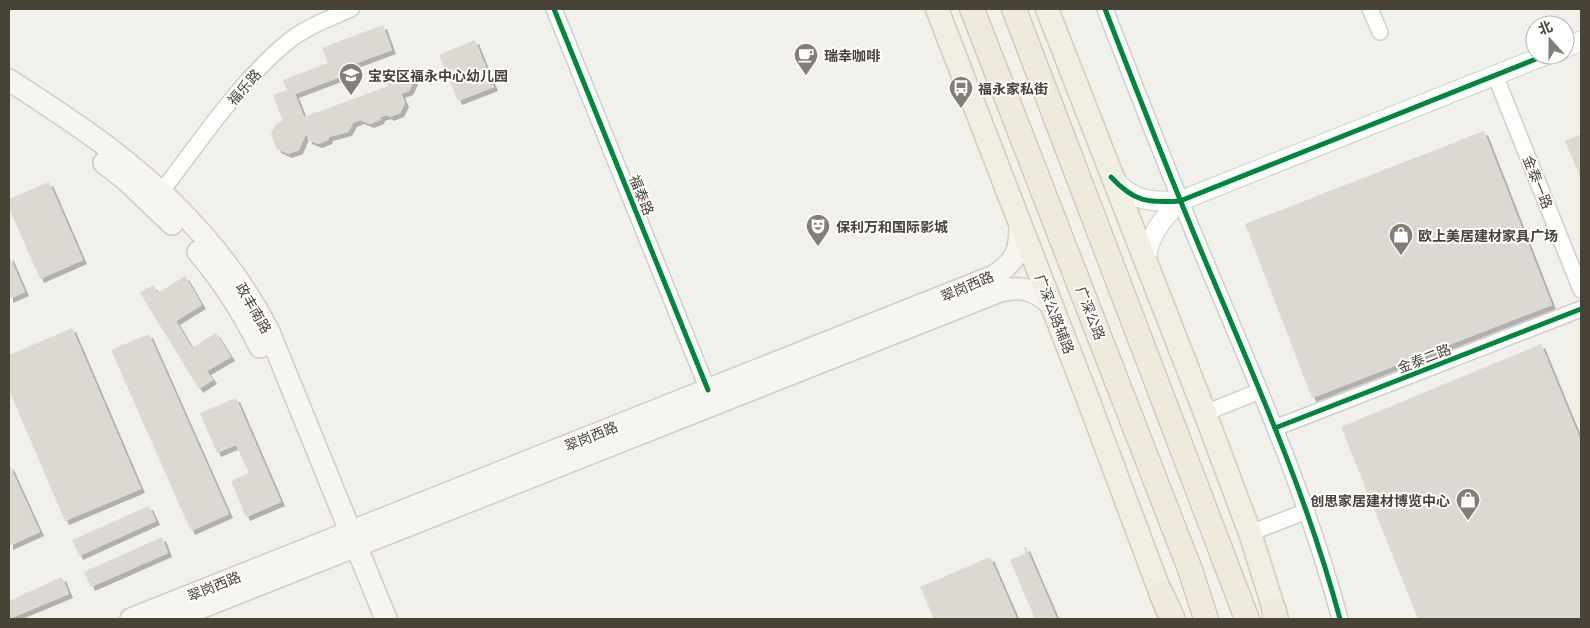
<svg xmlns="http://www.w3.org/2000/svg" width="1590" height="628" font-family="Lato,'Noto Sans SC',sans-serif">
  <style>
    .building { fill: #dcd9d3; filter: url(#shadow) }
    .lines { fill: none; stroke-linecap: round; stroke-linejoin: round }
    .minor-casing { stroke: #d0cec8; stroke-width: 18 }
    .tertiary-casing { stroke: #d0cec8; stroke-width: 21 }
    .secondary-casing { stroke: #d2cdc2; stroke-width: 24 }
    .primary-casing { stroke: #d5cdb7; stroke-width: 25 }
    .trunk-casing { stroke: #ccbea5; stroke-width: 26 }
    .minor { stroke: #fdfdfc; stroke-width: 15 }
    .tertiary { stroke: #fdfdfc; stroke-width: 19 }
    .secondary { stroke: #f7f5ef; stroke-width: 21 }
    .primary { stroke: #f1eee4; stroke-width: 22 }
    .trunk { stroke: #efeade; stroke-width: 24 }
    .cycleway-casing { stroke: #fff; stroke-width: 8 }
    .cycleway { stroke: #00873e; stroke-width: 5 }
    .labels { text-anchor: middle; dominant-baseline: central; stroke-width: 4; stroke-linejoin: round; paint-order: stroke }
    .poi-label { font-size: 14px; font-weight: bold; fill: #494236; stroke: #fff; text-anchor: start }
    .street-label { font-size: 14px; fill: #494236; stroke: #fff }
  </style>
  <defs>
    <filter id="shadow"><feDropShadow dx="4" dy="4" stdDeviation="0" flood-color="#0004"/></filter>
  </defs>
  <rect width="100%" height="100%" fill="#f2f0eb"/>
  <g class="building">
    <path d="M383,25L392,50L338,70L340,77L295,94L304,117L388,86L386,81L390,71L400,67L410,72L414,81L409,91L401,94L405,103L400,113L390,117L387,115L381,117L380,120L370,124L360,120L353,123L348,132L329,137L328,140L318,144L308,140L307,135L305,136L299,150L288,154L277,149L271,134L276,124L283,121L273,95L287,90L283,80L328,63L322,48Z"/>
    <path d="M475,40L494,87L458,101L439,55Z"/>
    <path d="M1484,131L1552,305L1312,398L1245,224Z"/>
    <path d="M1581,134V179L1565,141Z"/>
    <path d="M49,182L83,260L40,279L9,208V199Z"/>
    <path d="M9,255L25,292L9,299Z"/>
    <path d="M185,276L202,305L176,321L192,348L216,333L231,357L207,371L213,380L199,389L140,293L153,285L158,293Z"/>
    <path d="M72,328L141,489L65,521L9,390V355Z"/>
    <path d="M149,334L229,514L191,531L111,350Z"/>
    <path d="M1541,344L1581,441V619H1418L1341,427Z"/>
    <path d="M236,398L281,502L246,517L231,481L249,473L236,445L217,453L200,413Z"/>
    <path d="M9,464L40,532L9,546Z"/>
    <path d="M149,506L156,521L79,556L72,540Z"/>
    <path d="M162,537L168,553L91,587L84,572Z"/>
    <path d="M1026,547L1057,619H1035L1010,560L1026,553L1024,548Z"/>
    <path d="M990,557L1017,619H934L920,587Z"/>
    <path d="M62,577L69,594L9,619V601Z"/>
  </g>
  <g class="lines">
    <defs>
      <g id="minor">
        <path d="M554,9L708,390"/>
        <path d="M1105,9C1139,97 1173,185 1210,272C1258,386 1308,499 1340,619"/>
        <path d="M1370,9L1380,32"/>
        <path d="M1495,75L1581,290"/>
        <path d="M161,192C200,142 241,79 290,40C308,26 331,18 351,9"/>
        <path d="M1205,413L1260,391"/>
        <path d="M1275,428L1581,309"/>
        <path d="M1250,533L1307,511"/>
      </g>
      <g id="tertiary">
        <path d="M1565,48L1581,41"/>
        <path d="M1113,179C1135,202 1150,202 1180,201L1546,55"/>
        <path d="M1146,261C1148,236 1163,218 1180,201"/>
      </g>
      <g id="secondary">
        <path d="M9,80C43,102 77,124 110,149C174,198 232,259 269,332L386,619"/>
        <path d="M104,163L126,180L172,224"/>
        <path d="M198,252C223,281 243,313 260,347"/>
        <path d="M131,619L994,276C1016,261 1020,252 1020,226"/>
        <path d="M172,619L1000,291C1023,286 1033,289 1051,304"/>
      </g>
      <g id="primary">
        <path d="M937,9L1086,394L1167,610"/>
        <path d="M1047,9L1205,413L1250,533L1277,619"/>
      </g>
      <g id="trunk">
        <path d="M972,9L1191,572L1206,619"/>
        <path d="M1014,9L1247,619"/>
        <path d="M1161,593L1173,619"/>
        <path d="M1274,610L1275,619"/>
      </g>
    </defs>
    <use href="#minor" class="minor-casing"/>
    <use href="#tertiary" class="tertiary-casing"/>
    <use href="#secondary" class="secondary-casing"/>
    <use href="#primary" class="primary-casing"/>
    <use href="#trunk" class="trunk-casing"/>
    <use href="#minor" class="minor"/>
    <use href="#tertiary" class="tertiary"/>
    <use href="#secondary" class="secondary"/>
    <use href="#primary" class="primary"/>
    <use href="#trunk" class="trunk"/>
    <defs>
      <g id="cycleway">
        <path d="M554,9L708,390"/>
        <path d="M1105,9C1139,97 1173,185 1210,272C1258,386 1308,499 1340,619"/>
        <path d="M1111,177C1134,202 1148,203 1180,201L1546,55"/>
        <path d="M1275,428L1581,309"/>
      </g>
    </defs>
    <use href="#cycleway" class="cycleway-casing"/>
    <use href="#cycleway" class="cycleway"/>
  </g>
  <defs>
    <symbol id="cafe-pin" viewBox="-11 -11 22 30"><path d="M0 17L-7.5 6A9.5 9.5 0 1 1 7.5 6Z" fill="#847f75" stroke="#fff"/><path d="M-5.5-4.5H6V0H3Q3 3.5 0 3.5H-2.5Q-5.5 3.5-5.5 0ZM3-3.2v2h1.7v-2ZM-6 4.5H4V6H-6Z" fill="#fff"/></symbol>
    <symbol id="school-pin" viewBox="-11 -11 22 30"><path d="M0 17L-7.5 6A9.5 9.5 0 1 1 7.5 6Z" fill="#847f75" stroke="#fff"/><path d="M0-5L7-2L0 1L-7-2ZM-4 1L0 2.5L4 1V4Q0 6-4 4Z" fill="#fff"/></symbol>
    <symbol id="bus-pin" viewBox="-11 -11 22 30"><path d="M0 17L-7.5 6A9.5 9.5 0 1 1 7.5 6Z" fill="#847f75" stroke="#fff"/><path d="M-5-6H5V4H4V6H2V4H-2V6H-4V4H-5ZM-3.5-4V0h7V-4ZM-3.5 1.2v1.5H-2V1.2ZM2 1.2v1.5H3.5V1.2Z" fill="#fff"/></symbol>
    <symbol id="theatre-pin" viewBox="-11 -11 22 30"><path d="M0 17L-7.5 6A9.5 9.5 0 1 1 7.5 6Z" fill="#847f75" stroke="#fff"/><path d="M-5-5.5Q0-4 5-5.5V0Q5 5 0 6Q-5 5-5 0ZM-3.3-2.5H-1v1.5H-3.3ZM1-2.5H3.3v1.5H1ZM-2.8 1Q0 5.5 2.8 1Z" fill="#fff"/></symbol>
    <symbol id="shop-pin" viewBox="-11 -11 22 30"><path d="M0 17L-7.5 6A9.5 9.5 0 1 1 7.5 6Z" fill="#847f75" stroke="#fff"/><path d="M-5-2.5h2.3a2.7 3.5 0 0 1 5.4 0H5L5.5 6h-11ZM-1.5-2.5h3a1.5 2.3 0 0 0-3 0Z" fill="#fff"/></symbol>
  </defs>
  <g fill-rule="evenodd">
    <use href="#cafe-pin" x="792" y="41" width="28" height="38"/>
    <use href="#school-pin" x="337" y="61" width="28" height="38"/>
    <use href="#bus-pin" x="947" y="74" width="28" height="38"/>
    <use href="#theatre-pin" x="804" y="212" width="28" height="38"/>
    <use href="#shop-pin" x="1387" y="221" width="28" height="38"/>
    <use href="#shop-pin" x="1454" y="486" width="28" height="38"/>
  </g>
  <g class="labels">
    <g class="poi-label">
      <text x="824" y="55">瑞幸咖啡</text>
      <text x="368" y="75">宝安区福永中心幼儿园</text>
      <text x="978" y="88">福永家私街</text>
      <text x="836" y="226">保利万和国际影城</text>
      <text x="1418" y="235">欧上美居建材家具广场</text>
      <text x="1450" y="500" text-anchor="end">创思家居建材博览中心</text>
    </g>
    <g class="street-label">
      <text transform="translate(244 87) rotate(-49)">福乐路</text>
      <text transform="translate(1538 182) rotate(68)">金泰一路</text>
      <text transform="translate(642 195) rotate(68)">福泰路</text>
      <text transform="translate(967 286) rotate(-23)">翠岗西路</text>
      <text transform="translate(254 308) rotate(60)">政丰南路</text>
      <text transform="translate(1091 313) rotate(69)">广深公路</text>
      <text transform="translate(1055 314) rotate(69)">广深公路辅路</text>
      <text transform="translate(1424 358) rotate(-21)">金泰二路</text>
      <text transform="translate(591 436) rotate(-22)">翠岗西路</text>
      <text transform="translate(214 586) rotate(-22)">翠岗西路</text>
    </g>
  </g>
  <rect width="1590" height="628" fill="none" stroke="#494236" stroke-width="20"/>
  <g transform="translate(1550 40) rotate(339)"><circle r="24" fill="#ffffff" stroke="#b6b3af"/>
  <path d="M0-4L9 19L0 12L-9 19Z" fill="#847f75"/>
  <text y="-8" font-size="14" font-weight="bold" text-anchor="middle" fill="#494236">北</text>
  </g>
</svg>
